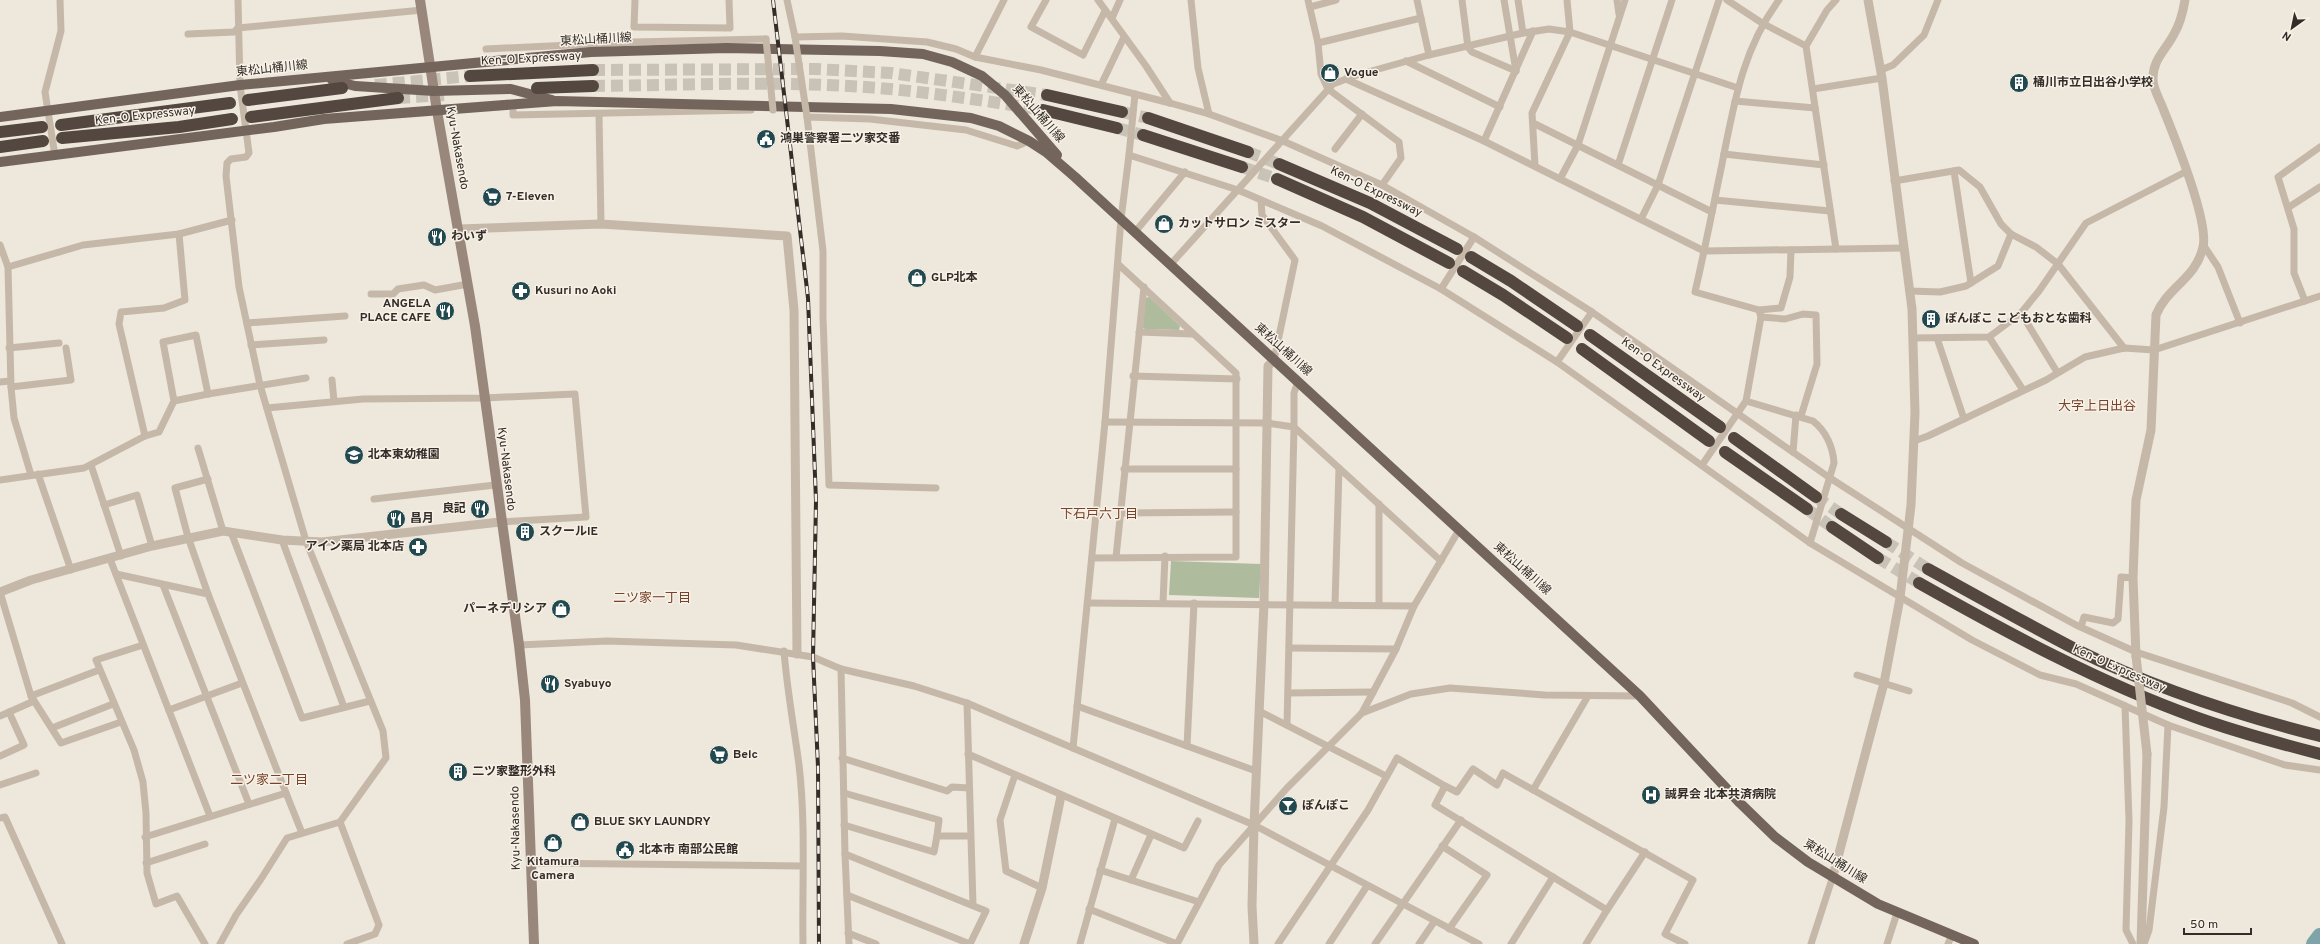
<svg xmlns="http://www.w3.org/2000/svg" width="2320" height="944" font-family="Overpass,'Noto Sans JP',sans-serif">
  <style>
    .green { fill: #afbb9d }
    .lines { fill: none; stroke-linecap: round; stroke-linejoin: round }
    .river { stroke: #7ea3a8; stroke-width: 16 }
    .motorway-tunnel { stroke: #c9c2b7; stroke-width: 12; stroke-dasharray: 12 6; stroke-linecap: butt }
    .minor { stroke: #c5b8a9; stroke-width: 7 }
    .tertiary { stroke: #c5b8a9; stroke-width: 9 }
    .secondary { stroke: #98877a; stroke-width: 10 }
    .primary { stroke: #73655b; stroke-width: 10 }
    .motorway { stroke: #534740; stroke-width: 12 }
    .rail-casing { stroke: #332c28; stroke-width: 4 }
    .rail { stroke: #f7f1e7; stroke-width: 2.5; stroke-dasharray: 8; stroke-linecap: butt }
    .minor-bridge { stroke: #c5b8a9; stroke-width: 7 }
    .tertiary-bridge { stroke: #c5b8a9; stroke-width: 9 }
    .labels { text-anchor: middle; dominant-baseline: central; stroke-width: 3; stroke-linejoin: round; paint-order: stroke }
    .street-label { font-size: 12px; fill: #332c28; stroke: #f7f1e7 }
    .poi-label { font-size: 12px; font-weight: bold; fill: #332c28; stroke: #f7f1e7; text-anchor: start }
    .neighbourhood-label { font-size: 13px; fill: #78432b; stroke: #f7f1e7 }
  </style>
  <rect width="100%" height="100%" fill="#eee7db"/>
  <g class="green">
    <path d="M1149,297L1180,326L1179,330L1145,329L1142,327L1145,298Z"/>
    <path d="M1171,561L1261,564L1259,598L1169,595Z"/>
  </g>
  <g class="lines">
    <path class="river" d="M2314,944L2320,936"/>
    <g class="motorway-tunnel">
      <path d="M593,70L815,69L891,73L1047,95"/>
      <path d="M375,85L470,76"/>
      <path d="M593,86C692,85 792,80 890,89C942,94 993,102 1043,110"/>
      <path d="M398,98L444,95"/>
      <path d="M1122,112L1148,118"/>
      <path d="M1117,128L1143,135"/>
      <path d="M1248,152L1279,164"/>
      <path d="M1242,167L1277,179"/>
      <path d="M1816,497L1841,514"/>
      <path d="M1807,509L1832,527"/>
      <path d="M1886,542L1928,569"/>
      <path d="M1878,558L1919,583"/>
    </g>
    <g class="minor">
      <path d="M635,0L634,27L730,28L729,0"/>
      <path d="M787,0L795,37L842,36L927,42L956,49L975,57L1041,70L1170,103L1209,114L1283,141L1382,185L1474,237L1592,312L1830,478L1962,563L2076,625L2136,652L2292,703L2320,717"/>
      <path d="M1046,0L1031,27L1083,55L1105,11"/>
      <path d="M1098,0L1146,66L1170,103"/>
      <path d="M1191,0L1198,68L1209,114"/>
      <path d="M1308,0L1318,43L1321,74L1328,89L1399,142L1401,158L1382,185"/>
      <path d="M1417,0L1429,55"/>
      <path d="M1462,0L1468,47L1472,52L1516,71"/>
      <path d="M1504,0L1516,71"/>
      <path d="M1518,0L1523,33"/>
      <path d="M1617,0L1619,14"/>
      <path d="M1727,0L1762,23L1806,46"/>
      <path d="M1310,7L1336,0"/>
      <path d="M1112,18L1120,0"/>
      <path d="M188,34L234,32L238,28L422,10"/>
      <path d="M1318,43L1421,18"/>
      <path d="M486,49L634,42L766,39"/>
      <path d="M975,57L1004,0"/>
      <path d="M1406,61L1500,107"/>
      <path d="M1881,70L1893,65L1924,35L1938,0"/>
      <path d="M1346,79L1484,141L1704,251L1903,248"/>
      <path d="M1101,85L1124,37"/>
      <path d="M1813,89L1882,78"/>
      <path d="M1735,101L1815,108"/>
      <path d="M513,106V115L751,110"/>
      <path d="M599,114L601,224"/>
      <path d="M1533,123L1712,212"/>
      <path d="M1484,141L1533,31"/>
      <path d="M1335,149L1362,114"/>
      <path d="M1724,154L1824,165"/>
      <path d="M55,156L45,92L61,31L60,0"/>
      <path d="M1618,165L1672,0"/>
      <path d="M1535,166L1532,113L1570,32L1567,0"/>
      <path d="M1954,171L1971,283"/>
      <path d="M1560,179L1578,145L1625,0"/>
      <path d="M1894,181L1959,170L1980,187L2001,224L2011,234L2036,247L2058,264L2124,348"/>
      <path d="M1715,200L1830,211"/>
      <path d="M1261,201L1262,215L1295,260L1274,360"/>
      <path d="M2289,207L2320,187"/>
      <path d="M1641,219L1658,185L1719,0"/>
      <path d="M1135,232L1185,172"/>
      <path d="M0,245L8,267"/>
      <path d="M2204,246L2218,267L2240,323"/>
      <path d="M1836,249L1806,46L1827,10L1836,0"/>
      <path d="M1170,265L1333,84L1357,75L1429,55L1523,33L1549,29L1570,32L1738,88"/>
      <path d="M1441,289L1474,237"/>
      <path d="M1909,291L1940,292L1966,286L1998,266L2011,234"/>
      <path d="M371,294H393L398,289L424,285L435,290L468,284"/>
      <path d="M2305,301L2294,273V229L2278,177L2320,147"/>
      <path d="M1759,310L1781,308L1790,277L1791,250"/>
      <path d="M2021,313L2057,372"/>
      <path d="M1761,317L1785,319L1803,314L1816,315L1817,364L1801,416"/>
      <path d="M247,323L345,316"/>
      <path d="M1139,332L1192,334"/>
      <path d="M1989,337L2023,390"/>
      <path d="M1913,338L1989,337L2021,313L2039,291L2086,223L2187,171"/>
      <path d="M1937,338L1964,419"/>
      <path d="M251,345L324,340"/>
      <path d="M9,348L59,343"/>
      <path d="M1557,362L1592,312"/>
      <path d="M1133,376L1237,379"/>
      <path d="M332,380L334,401"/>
      <path d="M1298,381L1294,393V427L1441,561"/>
      <path d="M0,382L10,381"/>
      <path d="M11,387L71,380L66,348"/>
      <path d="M208,394L306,378"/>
      <path d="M1746,401L1813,421C1826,431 1833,447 1834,463L1810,543"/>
      <path d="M267,408L363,399L484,398L575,394L586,517L500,522"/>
      <path d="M1105,422L1266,423L1294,427L1287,725"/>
      <path d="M145,436L119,324L121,312L164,308L185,300L179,234"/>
      <path d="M1914,441L1928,436L2046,380L2085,357L2124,348L2154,350L2320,296"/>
      <path d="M198,448L223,531"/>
      <path d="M1793,452L1796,415"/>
      <path d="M91,465L121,556"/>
      <path d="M1702,465L1746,401L1761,317L1759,310L1695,292C1705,249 1713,207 1722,164C1734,104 1742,50 1779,0"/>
      <path d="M1124,469H1236"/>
      <path d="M38,474L71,570"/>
      <path d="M31,475L14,418L11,387L8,267L83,245L179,234L232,220"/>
      <path d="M0,480L84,468L145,436L159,432L174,401L163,342L196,335L208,394L174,401"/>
      <path d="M936,488L829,485L823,317V251L807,117L870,119L966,130L1017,146L1029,141"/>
      <path d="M374,499L495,485"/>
      <path d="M104,505L137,495L152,546"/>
      <path d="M1120,513L1236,512"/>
      <path d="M231,532L302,718L370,701"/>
      <path d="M282,540L344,707"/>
      <path d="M1116,557L1144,287"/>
      <path d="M1092,558L1236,557V373L1118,264"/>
      <path d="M110,559L210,816"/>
      <path d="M116,574L208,594L286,793L145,837"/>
      <path d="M163,585L249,804"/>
      <path d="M0,592L31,696L61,743L121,722"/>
      <path d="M208,594L188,537L175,488L208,479"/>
      <path d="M1088,603L1414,606"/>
      <path d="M1163,603L1165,556"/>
      <path d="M1335,604L1339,468"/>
      <path d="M1379,605V504"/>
      <path d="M2081,627L2084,617L2113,623L2118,619L2121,577L2133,578"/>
      <path d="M143,645L96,660L134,750L143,782L146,813L147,873L156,904L177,896L205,944"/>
      <path d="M519,645L607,641L736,645L813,657L841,669L914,686L967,703L1254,825L1479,944"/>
      <path d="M1290,648L1396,649"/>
      <path d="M784,651C787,690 794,727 799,765C806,824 802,885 803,944"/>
      <path d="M841,669L845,854L849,944"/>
      <path d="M1857,675L1909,691"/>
      <path d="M1288,693L1373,692"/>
      <path d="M31,696L99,670"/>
      <path d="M967,703L973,905"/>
      <path d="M1077,706L1256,771"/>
      <path d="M2125,706L2129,821L2126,930L2133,944"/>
      <path d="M169,710L242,683"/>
      <path d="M1259,711L1386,776"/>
      <path d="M1362,713L1411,694L1450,688L1545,695L1640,696"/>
      <path d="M0,716L34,701"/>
      <path d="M52,728L113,704"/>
      <path d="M1187,746L1194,603"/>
      <path d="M1073,748L1105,422L1121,219L1129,155L1238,190L1322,226L1441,289L1557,362L1810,543L1972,640L2040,675L2076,684L2168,725L2285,765L2320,770"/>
      <path d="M968,754L1184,848L1198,821"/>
      <path d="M0,756L24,745L9,712"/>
      <path d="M842,758L947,791L952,787L969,788"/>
      <path d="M1015,775L1000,820L1006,871L1042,888"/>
      <path d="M0,785L36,773"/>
      <path d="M1533,790L1588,696"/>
      <path d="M286,793L302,833"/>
      <path d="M844,793L939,820L937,836"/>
      <path d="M0,818L5,817L62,944"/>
      <path d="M340,822L379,925L375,934L347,944"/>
      <path d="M844,825L934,852L937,836H970"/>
      <path d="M1442,846L1487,875L1449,929"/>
      <path d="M845,854L986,911L970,944"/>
      <path d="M146,863L205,844"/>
      <path d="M530,863L802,866"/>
      <path d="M1100,870L1199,902"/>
      <path d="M1553,877L1607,910L1586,944"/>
      <path d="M1131,880L1151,835"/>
      <path d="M847,895L970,944"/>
      <path d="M1089,909L1177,944"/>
      <path d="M1607,910L1645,852"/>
      <path d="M848,933L876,944"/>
      <path d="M220,944L236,915L261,879L287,838L340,822L386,758L383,731L306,541L260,385L239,287L226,176L227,163L231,159L246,157L249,153L240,85L238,0"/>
      <path d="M1080,944L1115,819"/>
      <path d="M1177,944L1219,865L1287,788L1362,713L1396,649L1414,606L1459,530"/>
      <path d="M1278,944L1368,810L1397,758L1445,786"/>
      <path d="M1329,944L1367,886"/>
      <path d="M1375,944L1461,820"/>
      <path d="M1419,944L1434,922"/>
      <path d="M1511,944L1553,877L1435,805L1445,786L1457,792L1473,769L1497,785L1503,773L1693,880L1665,934L1685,944"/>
      <path d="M1811,944L1833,876"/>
      <path d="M1887,944L1897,913"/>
      <path d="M1948,944L1952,935"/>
      <path d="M2144,944L2149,930L2164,807L2168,725"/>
    </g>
    <g class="tertiary">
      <path d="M459,229L601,224L787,236L794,310L797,654"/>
      <path d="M0,592L31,580L152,546L223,531L282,540L322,542L500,522"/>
      <path d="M2136,656L2133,578L2136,500L2151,430L2156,315C2167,287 2196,279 2203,247C2209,222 2175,138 2164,111C2161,102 2153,89 2153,80C2152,60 2166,50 2174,34C2180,24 2183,12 2185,0"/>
      <path d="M1833,876L1884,683L1900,598L1911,505L1915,413L1912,309L1882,78L1868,0"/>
      <path d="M1024,944L1042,888L1061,796"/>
      <path d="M1254,944L1252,906L1254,825L1264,603L1268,366L1274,360"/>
      <path d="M2141,944L2147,754"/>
    </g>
    <path class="secondary" d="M420,0L437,111L475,326L519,645L525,700L534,944"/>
    <g class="primary">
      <path d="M332,80L355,86L434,91L511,89L552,100"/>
      <path d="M0,117L240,85L591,52L726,48L880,51L923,54L952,62L982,76L1005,95L1057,155"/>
      <path d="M0,162L274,127L324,119L557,101L891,109L971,118L999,126L1029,141L1046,152L1075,177L1640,696L1740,803L1775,837L1808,862L1878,904L1974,944"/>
    </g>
    <g class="motorway">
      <path d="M470,76L593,70"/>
      <path d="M537,88L593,86"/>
      <path d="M1047,95L1122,112"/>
      <path d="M248,100L342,88"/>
      <path d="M1043,110L1117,128"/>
      <path d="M251,117L398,98"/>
      <path d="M1148,118L1248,152"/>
      <path d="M61,125L230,103"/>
      <path d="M0,132L42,127"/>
      <path d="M1143,135L1242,167"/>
      <path d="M62,138L179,127L232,119"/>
      <path d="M0,147L43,141"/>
      <path d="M1279,164L1370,203L1457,249"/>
      <path d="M1277,179L1363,217L1449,263"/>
      <path d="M1471,257L1511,281L1577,326"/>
      <path d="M1463,271L1503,295L1567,338"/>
      <path d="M1590,335L1720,427"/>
      <path d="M1582,349L1709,441"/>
      <path d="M1734,438L1816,497"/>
      <path d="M1725,452L1807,509"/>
      <path d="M1841,514L1886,542"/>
      <path d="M1832,527L1878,558"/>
      <path d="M1928,569C1977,596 2027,624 2077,650C2154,688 2237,715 2320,736"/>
      <path d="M1919,583C2008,633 2098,682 2195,717C2236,732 2278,743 2320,754"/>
    </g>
    <defs>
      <path id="rail" d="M773,0L808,298L816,501L813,657L818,767L819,944"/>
    </defs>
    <use href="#rail" class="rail-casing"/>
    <use href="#rail" class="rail"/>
    <g class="minor-bridge">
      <path d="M795,37L807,117"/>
      <path d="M766,39L773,110"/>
      <path d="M1129,155L1135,94"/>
    </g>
    <path class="tertiary-bridge" d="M2136,656L2147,754"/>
  </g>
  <defs>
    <symbol id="shop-disc" viewBox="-11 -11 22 22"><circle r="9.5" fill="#22494f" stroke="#f7f1e7"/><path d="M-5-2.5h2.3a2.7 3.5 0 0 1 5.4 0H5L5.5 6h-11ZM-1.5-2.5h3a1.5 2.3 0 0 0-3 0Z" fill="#fff"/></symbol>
    <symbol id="building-disc" viewBox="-11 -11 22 22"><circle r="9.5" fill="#22494f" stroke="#f7f1e7"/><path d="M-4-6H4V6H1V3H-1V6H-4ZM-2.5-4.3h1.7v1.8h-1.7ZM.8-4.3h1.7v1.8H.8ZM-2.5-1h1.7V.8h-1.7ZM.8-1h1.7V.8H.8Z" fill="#fff"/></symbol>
    <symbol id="civic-disc" viewBox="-11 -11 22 22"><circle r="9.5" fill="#22494f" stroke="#f7f1e7"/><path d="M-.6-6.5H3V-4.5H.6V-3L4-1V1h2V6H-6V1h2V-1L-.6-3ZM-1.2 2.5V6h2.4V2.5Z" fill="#fff"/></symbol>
    <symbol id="supermarket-disc" viewBox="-11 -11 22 22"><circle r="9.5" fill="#22494f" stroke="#f7f1e7"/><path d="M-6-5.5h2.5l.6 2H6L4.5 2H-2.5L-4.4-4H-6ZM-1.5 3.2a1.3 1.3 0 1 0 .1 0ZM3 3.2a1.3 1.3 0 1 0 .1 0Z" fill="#fff"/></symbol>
    <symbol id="restaurant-disc" viewBox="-11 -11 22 22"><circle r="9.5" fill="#22494f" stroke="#f7f1e7"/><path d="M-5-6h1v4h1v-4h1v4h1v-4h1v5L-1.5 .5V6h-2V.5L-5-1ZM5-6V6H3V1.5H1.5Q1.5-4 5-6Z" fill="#fff"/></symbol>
    <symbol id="pharmacy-disc" viewBox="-11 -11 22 22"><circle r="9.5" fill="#22494f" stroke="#f7f1e7"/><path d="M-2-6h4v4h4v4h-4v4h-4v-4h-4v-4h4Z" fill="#fff"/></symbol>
    <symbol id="school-disc" viewBox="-11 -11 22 22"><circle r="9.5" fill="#22494f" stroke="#f7f1e7"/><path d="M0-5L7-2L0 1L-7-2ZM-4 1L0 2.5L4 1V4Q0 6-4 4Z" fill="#fff"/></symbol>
    <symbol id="hospital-disc" viewBox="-11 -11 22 22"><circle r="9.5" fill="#22494f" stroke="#f7f1e7"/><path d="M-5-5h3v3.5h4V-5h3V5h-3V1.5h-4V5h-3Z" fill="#fff"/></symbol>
    <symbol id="bar-disc" viewBox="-11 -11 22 22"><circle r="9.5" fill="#22494f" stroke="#f7f1e7"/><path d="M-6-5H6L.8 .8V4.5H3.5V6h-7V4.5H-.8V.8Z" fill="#fff"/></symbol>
  </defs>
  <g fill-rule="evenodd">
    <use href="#shop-disc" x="1319" y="62" width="22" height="22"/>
    <use href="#building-disc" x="2008" y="72" width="22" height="22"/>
    <use href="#civic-disc" x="755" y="128" width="22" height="22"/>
    <use href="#supermarket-disc" x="481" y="186" width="22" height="22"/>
    <use href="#shop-disc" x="1153" y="213" width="22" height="22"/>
    <use href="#restaurant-disc" x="426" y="226" width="22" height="22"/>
    <use href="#shop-disc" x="906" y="267" width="22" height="22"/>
    <use href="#pharmacy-disc" x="510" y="280" width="22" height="22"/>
    <use href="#restaurant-disc" x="434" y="300" width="22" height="22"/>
    <use href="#building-disc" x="1920" y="308" width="22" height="22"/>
    <use href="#school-disc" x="343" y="444" width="22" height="22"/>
    <use href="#restaurant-disc" x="469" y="498" width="22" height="22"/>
    <use href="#restaurant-disc" x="385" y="508" width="22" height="22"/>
    <use href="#building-disc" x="514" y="521" width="22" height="22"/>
    <use href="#pharmacy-disc" x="407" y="536" width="22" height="22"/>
    <use href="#shop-disc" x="550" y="598" width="22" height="22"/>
    <use href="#restaurant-disc" x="539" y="673" width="22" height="22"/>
    <use href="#supermarket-disc" x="708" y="744" width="22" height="22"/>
    <use href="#building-disc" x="447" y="761" width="22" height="22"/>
    <use href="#hospital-disc" x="1640" y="784" width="22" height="22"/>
    <use href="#bar-disc" x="1277" y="795" width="22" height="22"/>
    <use href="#shop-disc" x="569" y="811" width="22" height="22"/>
    <use href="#shop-disc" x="542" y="832" width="22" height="22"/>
    <use href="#civic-disc" x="614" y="839" width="22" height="22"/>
  </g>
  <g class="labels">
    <g class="street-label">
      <text transform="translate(596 40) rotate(-3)">東松山桶川線</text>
      <text transform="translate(531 59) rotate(-3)">Ken-O Expressway</text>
      <text transform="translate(272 69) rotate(-6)">東松山桶川線</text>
      <text transform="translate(1038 114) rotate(49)">東松山桶川線</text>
      <text transform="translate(145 116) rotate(-6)">Ken-O Expressway</text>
      <text transform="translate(457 148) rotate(80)">Kyu-Nakasendo</text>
      <text transform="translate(1376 192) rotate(26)">Ken-O Expressway</text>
      <text transform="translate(1283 350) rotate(42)">東松山桶川線</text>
      <text transform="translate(1663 370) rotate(36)">Ken-O Expressway</text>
      <text transform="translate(506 469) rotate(83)">Kyu-Nakasendo</text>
      <text transform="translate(1522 569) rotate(42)">東松山桶川線</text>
      <text transform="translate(2119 669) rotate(24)">Ken-O Expressway</text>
      <text transform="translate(516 828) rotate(-91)">Kyu-Nakasendo</text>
      <text transform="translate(1835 862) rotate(32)">東松山桶川線</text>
    </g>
    <g class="poi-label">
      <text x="1344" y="73">Vogue</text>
      <text x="2033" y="83">桶川市立日出谷小学校</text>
      <text x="780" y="139">鴻巣警察署二ツ家交番</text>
      <text x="506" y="197">7-Eleven</text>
      <text x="1178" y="224">カットサロン ミスター</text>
      <text x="451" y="237">わいず</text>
      <text x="931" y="278">GLP北本</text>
      <text x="535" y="291">Kusuri no Aoki</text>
      <text x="431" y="304" text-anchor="end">ANGELA<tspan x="431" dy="14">PLACE CAFE</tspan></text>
      <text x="1945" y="319">ぽんぽこ こどもおとな歯科</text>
      <text x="368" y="455">北本東幼稚園</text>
      <text x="466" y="509" text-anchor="end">良記</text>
      <text x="410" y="519">昌月</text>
      <text x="539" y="532">スクールIE</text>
      <text x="404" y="547" text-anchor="end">アイン薬局 北本店</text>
      <text x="547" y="609" text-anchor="end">パーネデリシア</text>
      <text x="564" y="684">Syabuyo</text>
      <text x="733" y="755">Belc</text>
      <text x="472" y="772">二ツ家整形外科</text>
      <text x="1665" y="795">誠昇会 北本共済病院</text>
      <text x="1302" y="806">ぽんぽこ</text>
      <text x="594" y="822">BLUE SKY LAUNDRY</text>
      <text x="639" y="850">北本市 南部公民館</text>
      <text x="553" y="862" text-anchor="middle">Kitamura<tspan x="553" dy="14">Camera</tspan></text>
    </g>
    <g class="neighbourhood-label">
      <text x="2097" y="407">大字上日出谷</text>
      <text x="1099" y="515">下石戸六丁目</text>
      <text x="652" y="599">二ツ家一丁目</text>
      <text x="269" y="781">二ツ家二丁目</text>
    </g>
  </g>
  <g transform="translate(2292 28) rotate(213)" stroke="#f7f1e7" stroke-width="3" paint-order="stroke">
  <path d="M0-3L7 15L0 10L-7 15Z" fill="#332c28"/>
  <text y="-6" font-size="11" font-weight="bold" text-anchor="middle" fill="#332c28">N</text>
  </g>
  <path d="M2184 928v6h67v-6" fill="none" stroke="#332c28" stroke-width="2"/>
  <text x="2190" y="928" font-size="12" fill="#332c28" stroke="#f7f1e7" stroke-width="3" paint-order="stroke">50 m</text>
</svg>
